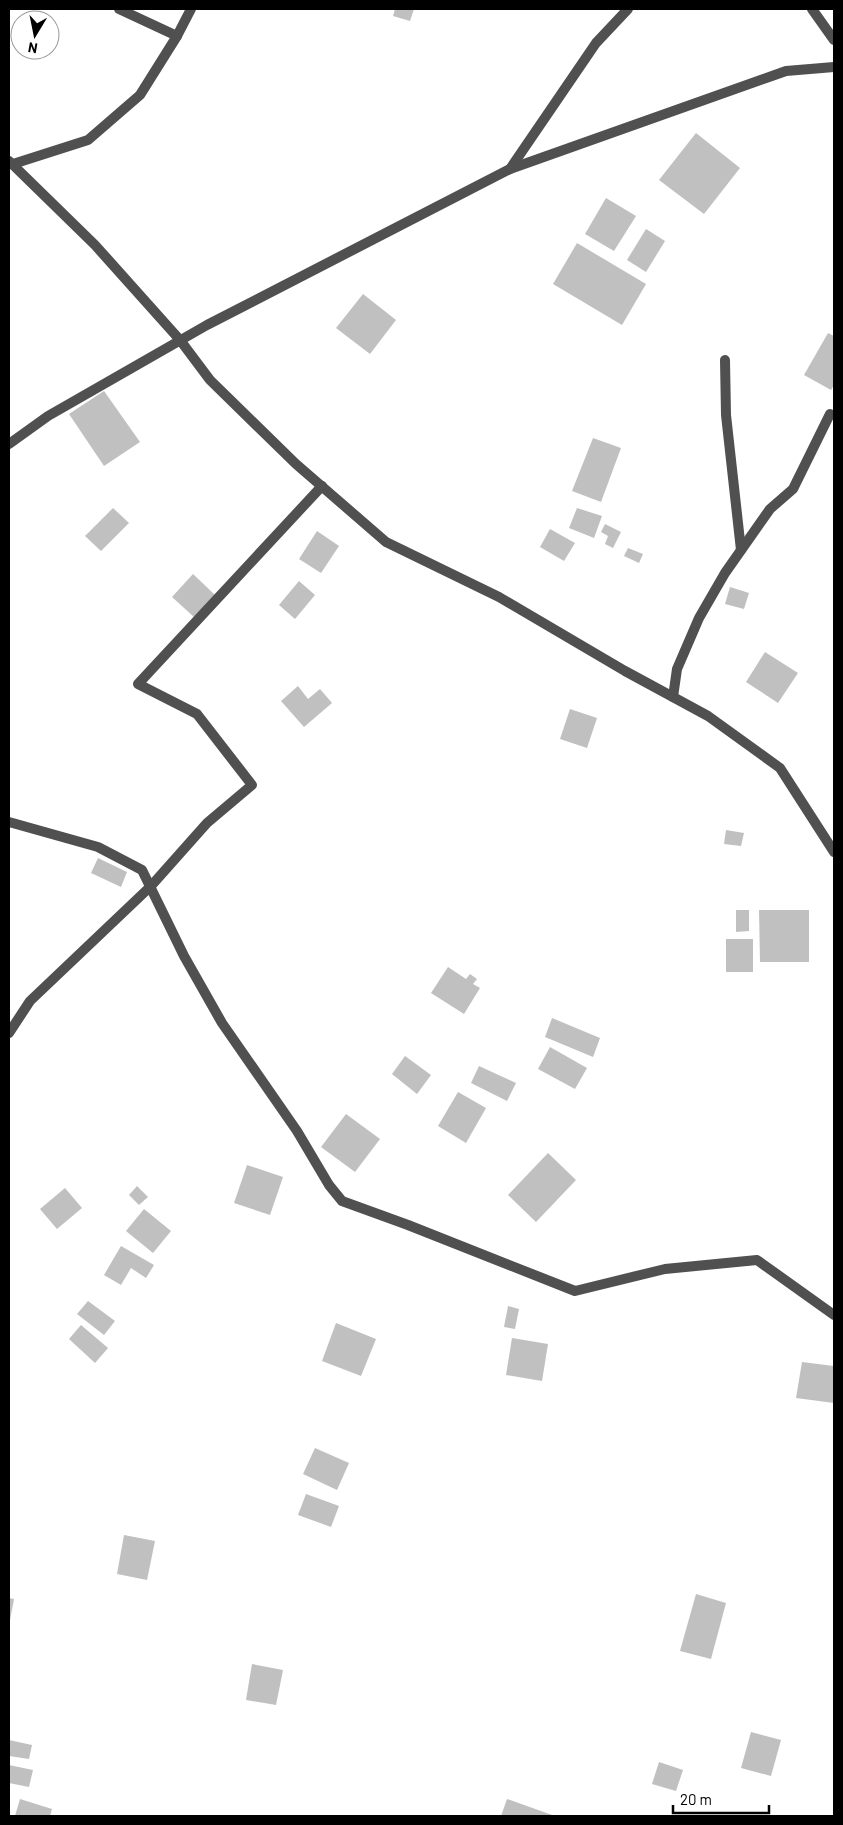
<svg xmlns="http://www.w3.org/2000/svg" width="843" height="1825" font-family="Barlow,sans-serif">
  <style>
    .building { fill: #c0c0c0 }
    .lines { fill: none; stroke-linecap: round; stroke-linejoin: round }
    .street { stroke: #505050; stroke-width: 10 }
  </style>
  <rect width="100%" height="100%" fill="#fff"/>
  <g class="building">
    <path d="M395,9H414L410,21L393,16Z"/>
    <path d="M696,133L740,168L704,214L659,180Z"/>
    <path d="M606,198L636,216L614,251L585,234Z"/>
    <path d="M646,229L665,241L646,272L627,260Z"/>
    <path d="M577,243L646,284L622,325L553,284Z"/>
    <path d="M363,294L396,320L370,354L336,328Z"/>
    <path d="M828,333L834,336V385L831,390L804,375Z"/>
    <path d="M104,391L140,442L104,466L69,414Z"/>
    <path d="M593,438L621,448L601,502L572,491Z"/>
    <path d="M113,508L129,523L101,551L85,536Z"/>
    <path d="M577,508L602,516L594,538L569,528Z"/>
    <path d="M605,524L621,532L613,548L605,544L608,536L601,532Z"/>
    <path d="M550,529L575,543L564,561L540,547Z"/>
    <path d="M317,531L339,546L321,573L299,559Z"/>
    <path d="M628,548L643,554L639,563L624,556Z"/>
    <path d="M193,574L215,595L194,617L172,597Z"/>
    <path d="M299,581L315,595L295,619L279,605Z"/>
    <path d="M730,587L749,593L744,609L725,604Z"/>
    <path d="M765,652L798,673L778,703L746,682Z"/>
    <path d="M298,686L308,699L320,689L332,703L304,727L281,701Z"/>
    <path d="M570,709L597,718L587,748L560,739Z"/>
    <path d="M726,830L744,833L741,846L724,844Z"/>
    <path d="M98,858L127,872L121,887L91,873Z"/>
    <path d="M736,910H749V931L736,932Z"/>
    <path d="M759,910H809V962H760Z"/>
    <rect x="726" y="939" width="27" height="33"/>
    <path d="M448,967L466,979L470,974L477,979L473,984L480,988L464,1014L431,993Z"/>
    <path d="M552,1018L600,1038L593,1057L545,1037Z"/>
    <path d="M550,1047L587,1068L575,1089L538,1069Z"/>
    <path d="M405,1056L431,1075L417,1094L392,1074Z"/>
    <path d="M479,1066L516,1083L507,1101L471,1083Z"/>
    <path d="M458,1092L486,1108L466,1143L438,1126Z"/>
    <path d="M346,1114L380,1139L355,1172L321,1147Z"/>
    <path d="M548,1153L576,1180L536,1222L508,1195Z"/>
    <path d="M247,1165L283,1177L270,1215L234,1203Z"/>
    <path d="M137,1186L148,1197L139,1205L129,1195Z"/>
    <path d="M65,1188L82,1208L57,1229L40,1209Z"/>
    <path d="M144,1209L171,1231L153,1253L126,1231Z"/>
    <path d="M121,1246L154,1265L146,1278L131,1268L121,1285L104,1275Z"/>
    <path d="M88,1301L115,1321L104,1335L77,1314Z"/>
    <path d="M508,1306L519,1309L515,1329L504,1327Z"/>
    <path d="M336,1323L376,1339L361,1376L322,1361Z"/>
    <path d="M81,1325L108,1348L95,1363L69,1339Z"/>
    <path d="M512,1338L548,1344L542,1381L506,1375Z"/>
    <path d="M802,1362L834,1366V1403L796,1398Z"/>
    <path d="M315,1448L349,1463L337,1490L303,1474Z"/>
    <path d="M306,1494L339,1506L331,1527L298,1515Z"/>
    <path d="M124,1535L155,1541L147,1580L117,1574Z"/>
    <path d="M696,1594L726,1603L711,1659L680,1651Z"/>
    <path d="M9,1598L14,1599L10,1620H9Z"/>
    <path d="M252,1664L283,1670L276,1705L246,1700Z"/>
    <path d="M751,1732L781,1740L771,1776L741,1768Z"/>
    <path d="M9,1740L32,1745L29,1759L9,1756Z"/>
    <path d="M659,1762L683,1770L676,1791L652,1784Z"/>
    <path d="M9,1765L33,1770L29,1787L9,1783Z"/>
    <path d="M20,1799L52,1809L50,1816H15Z"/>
    <path d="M507,1799L555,1816H501Z"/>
  </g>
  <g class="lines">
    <g class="street">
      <path d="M812,9L834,40"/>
      <path d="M177,36L191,9"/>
      <path d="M9,161L95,245L180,340L210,380L296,464L386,542L499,597L625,671L708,716L780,768L834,852"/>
      <path d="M13,164L88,140L140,95L177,36L119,9"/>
      <path d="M510,169L596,43L628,9"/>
      <path d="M725,360L726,415L741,550"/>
      <path d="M9,444L48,416L207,325L510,169L786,71L834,67"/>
      <path d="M673,697L677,669L699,618L725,573L770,509L793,489L830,414"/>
      <path d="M9,822L98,847L142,870L184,956L222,1023L297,1131L329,1185L342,1201L408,1225L575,1291L665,1269L757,1260L834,1315"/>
      <path d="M9,1033L30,1001L151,886L207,823L252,785L197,714L138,684L322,486"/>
    </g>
  </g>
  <rect width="843" height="1825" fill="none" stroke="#000000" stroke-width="20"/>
  <g transform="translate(35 35) rotate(190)"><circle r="24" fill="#ffffff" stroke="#999999"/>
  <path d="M0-4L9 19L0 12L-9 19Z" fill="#000000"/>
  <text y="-8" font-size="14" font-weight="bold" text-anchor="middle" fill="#000000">N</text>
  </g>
  <path d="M673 1805v8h96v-8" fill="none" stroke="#000000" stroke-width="2.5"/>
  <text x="680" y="1805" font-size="15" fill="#000000" stroke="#ffffff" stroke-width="4" paint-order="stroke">20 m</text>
</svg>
